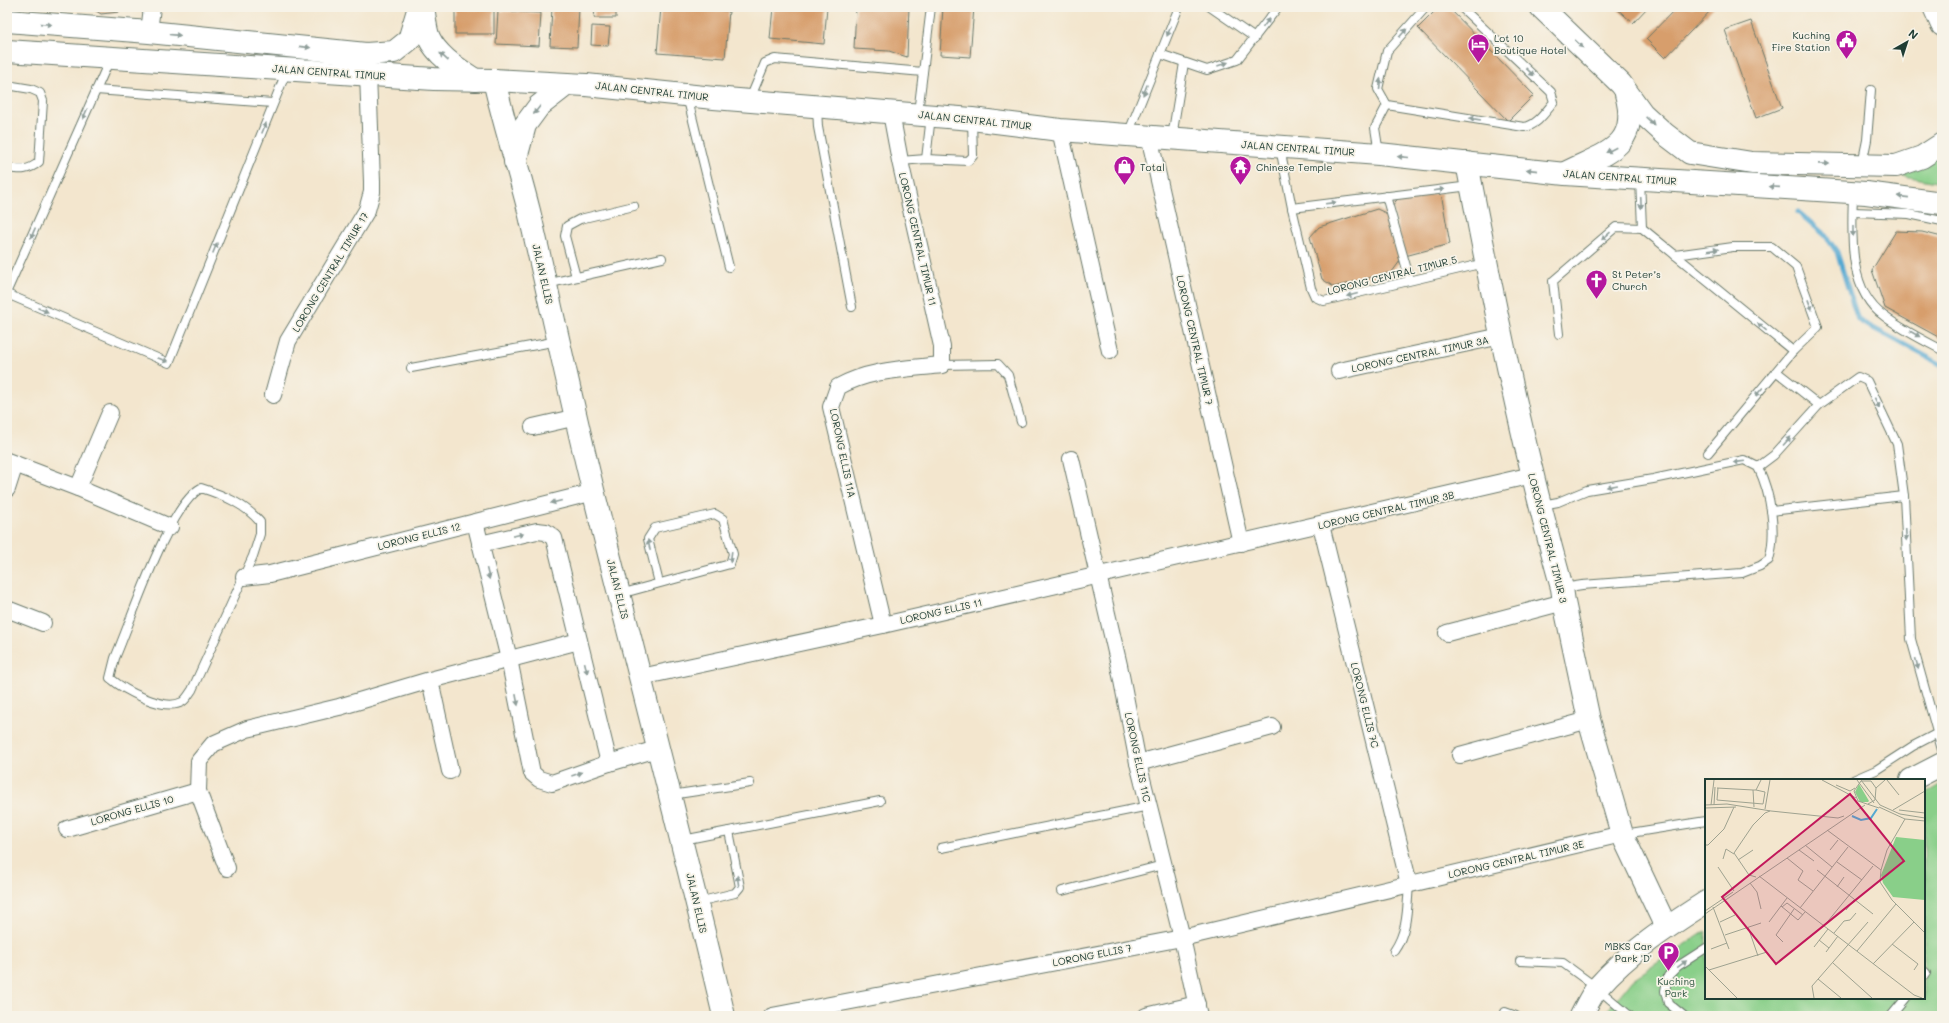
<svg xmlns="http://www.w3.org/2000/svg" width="1949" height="1023" font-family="Mali,sans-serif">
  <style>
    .green { fill: #89cf89; stroke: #54865e }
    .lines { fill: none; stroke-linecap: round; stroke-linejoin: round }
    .stream { stroke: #56a9d1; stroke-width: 5 }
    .building { fill: #d79e6c }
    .lane-casing { stroke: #69786a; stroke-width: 10 }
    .street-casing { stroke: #69786a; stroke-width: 18 }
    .secondary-casing { stroke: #69786a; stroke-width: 24 }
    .lane { stroke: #fff; stroke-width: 8 }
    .street { stroke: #fff; stroke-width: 16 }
    .secondary { stroke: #fff; stroke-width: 22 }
    .oneway { fill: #8f9e9a }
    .labels { text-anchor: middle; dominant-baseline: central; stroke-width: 3.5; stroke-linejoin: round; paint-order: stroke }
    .poi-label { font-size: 10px; fill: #1f3d34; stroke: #f7f3e8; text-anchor: start }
    .street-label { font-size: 10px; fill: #1f3d34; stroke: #f7f3e8 }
    .park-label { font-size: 10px; fill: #345a45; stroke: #f7f3e8 }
    .inset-river { fill: none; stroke: #56a9d1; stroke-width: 2 }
    .inset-road { fill: none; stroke: #9ea290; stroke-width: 1 }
    .view { fill: #c2185b; fill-opacity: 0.15; stroke: #c2185b; stroke-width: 2 }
    .inset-edge { fill: none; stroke: #1f3d34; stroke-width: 2 }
  </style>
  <rect width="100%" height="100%" fill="#f7f3e8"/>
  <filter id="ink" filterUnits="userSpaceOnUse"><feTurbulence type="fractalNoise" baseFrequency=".025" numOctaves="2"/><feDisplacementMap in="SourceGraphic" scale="8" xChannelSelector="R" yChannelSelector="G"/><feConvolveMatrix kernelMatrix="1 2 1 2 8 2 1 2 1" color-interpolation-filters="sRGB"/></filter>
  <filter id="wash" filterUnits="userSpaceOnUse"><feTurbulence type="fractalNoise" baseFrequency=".012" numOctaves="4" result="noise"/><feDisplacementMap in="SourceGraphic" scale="16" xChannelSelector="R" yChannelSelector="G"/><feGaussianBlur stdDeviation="0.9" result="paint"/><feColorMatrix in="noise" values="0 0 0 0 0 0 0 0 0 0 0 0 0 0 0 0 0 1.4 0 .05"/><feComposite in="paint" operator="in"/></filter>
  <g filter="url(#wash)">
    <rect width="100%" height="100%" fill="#f3e6ce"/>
    <g class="green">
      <path d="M1942,152V183L1893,174Z"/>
      <path d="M1942,784V1016H1603L1633,979L1706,931V998H1924V795Z"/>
    </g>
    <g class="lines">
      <path class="stream" d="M1798,212L1825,235L1837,252L1858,320L1942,365"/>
    </g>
    <g id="blocks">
      <g class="building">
        <path d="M90,7H118L119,12L101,14Z"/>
        <path d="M552,7L579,8L577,47L550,46Z"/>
        <path d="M595,7H616V18H594Z"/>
        <path d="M661,7L729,11L725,58L657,53Z"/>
        <path d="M773,7H827L824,44L770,39Z"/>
        <path d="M856,7H909L907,57L889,51L854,49Z"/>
        <path d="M943,7H974L970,57L940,55Z"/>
        <path d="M1439,7H1448L1534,95L1508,121L1418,28Z"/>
        <path d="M1615,7H1648L1633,23Z"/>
        <path d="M1677,7H1714L1665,58L1646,39Z"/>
        <path d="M455,9L494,10V34H455Z"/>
        <path d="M498,11L541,13L539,46L496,44Z"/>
        <path d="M1751,21L1782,108L1756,118L1725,30Z"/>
        <path d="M592,26L610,27L608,46L591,45Z"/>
        <path d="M1441,193L1450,244L1405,256L1392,206L1399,197Z"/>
        <path d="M1377,209L1390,215L1400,261L1392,272L1334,287L1322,279L1310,237L1319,227Z"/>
        <path d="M1896,231L1922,232L1942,237V339L1885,308L1872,270Z"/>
      </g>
    </g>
  </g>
  <g filter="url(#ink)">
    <use href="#blocks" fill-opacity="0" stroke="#69786a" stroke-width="1"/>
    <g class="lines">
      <defs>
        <g id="lane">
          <path d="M1210,7L1255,38"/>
          <path d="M1160,54L1207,70L1237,60L1278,7"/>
          <path d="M7,85L31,89L40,93L43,101L39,162C28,171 21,170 7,168"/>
          <path d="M96,90L273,103"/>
          <path d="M687,96L729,267"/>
          <path d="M750,99L765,63L775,59L923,72"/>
          <path d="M1387,105L1524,127C1537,126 1546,111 1554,102L1551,92L1461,7"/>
          <path d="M1387,105L1378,89L1387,51L1426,7"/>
          <path d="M817,108L818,127L852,307"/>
          <path d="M918,113L931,7"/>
          <path d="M1128,134L1179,7"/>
          <path d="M1172,137L1184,63"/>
          <path d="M1280,148L1292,208L1311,288L1315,297L1324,301L1485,263"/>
          <path d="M1379,153L1375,128L1387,105"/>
          <path d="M926,159L931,116"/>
          <path d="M900,161L926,159L968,161L973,156L972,120"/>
          <path d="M1862,164L1867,140L1871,90"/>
          <path d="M1640,179L1642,228"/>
          <path d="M1853,193C1852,232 1847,290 1884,316C1901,329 1923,340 1942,350"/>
          <path d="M1386,196L1410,280"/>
          <path d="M1292,208L1470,186"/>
          <path d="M1853,212L1909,214L1942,221"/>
          <path d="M1675,255L1733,247H1772L1796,267L1818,327L1793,351L1708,453"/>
          <path d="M576,277L565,236L567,226L580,219L634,206"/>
          <path d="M546,284L662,258"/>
          <path d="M7,291L110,59"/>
          <path d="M7,294L169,363L287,70"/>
          <path d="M1559,334L1553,281L1616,227L1642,228L1793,351"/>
          <path d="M942,365L998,364L1008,375L1021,422"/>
          <path d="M411,368L558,341"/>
          <path d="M1777,372L1819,405"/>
          <path d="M1758,467L1774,455L1819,405L1858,377L1867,381L1897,444L1904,496L1911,639L1942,750"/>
          <path d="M201,488C223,495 245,504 260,522V534L253,556L192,690C189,694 186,700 182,702C164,712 124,690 110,678L115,658C132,619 168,506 201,488Z"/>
          <path d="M1542,505L1558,502L1587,490L1653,479L1744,460L1758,467C1771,494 1777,531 1769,560L1760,566L1742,573L1582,585L1563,588"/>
          <path d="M1771,511L1904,496"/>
          <path d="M620,594L730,564L733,554L723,519L715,514L655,528L648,539L659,583"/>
          <path d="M1853,780L1876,770L1913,746L1936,734"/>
          <path d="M671,795L750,783"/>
          <path d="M1624,834L1706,821"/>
          <path d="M683,840L880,801"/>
          <path d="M941,848L1149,806"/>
          <path d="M1062,891L1163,865"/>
          <path d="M698,902L735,893L740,887L729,831"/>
          <path d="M1394,951C1408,931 1407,908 1409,884"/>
          <path d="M1520,961L1563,963L1597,988L1630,1016"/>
          <path d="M1924,971L1926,973L1924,976"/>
          <path d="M1505,1012L1516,1016"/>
          <path d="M1684,1016L1668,1003L1665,991L1668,976L1678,966L1706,948"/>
          <path d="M1891,1016L1906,998"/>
        </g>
        <g id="street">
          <path d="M149,32L152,7"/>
          <path d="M1060,130L1110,351"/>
          <path d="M1149,136L1241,543"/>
          <path d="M1339,371L1501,336"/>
          <path d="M273,395L288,341L367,210L372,192V182L368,74"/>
          <path d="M533,427L577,417"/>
          <path d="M1071,459L1119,665L1138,763L1182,938L1199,1016"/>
          <path d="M7,461L78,488L170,527"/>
          <path d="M78,488L110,413"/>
          <path d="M7,489L15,464"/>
          <path d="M475,522L509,659L532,773L539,779L552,783L609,763L657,749"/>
          <path d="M1321,525L1409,884"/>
          <path d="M480,544L537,531L546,532L554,538L609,763"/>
          <path d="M244,577L270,574L594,492"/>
          <path d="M7,609L43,623"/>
          <path d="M883,625L831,407L838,387C870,369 907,369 942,365V346L900,161L891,113"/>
          <path d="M1447,633L1564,602"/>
          <path d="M641,677L883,625L1532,475"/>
          <path d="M430,680L450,771"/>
          <path d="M1460,755L1589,720"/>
          <path d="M1138,763L1272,727"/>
          <path d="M67,829L198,791"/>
          <path d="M227,868L198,791L199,761L213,744L247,729L339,707L430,680L579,641"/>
          <path d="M772,1016L1182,938L1622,834"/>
          <path d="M1146,1016L1197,1004"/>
        </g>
        <g id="secondary">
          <path d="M423,7C425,16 425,29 429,38C438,57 459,69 475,80"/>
          <path d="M1541,7L1621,84L1642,113L1665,134L1690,153L1752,163L1896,166L1922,157L1942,144"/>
          <path d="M1934,7L1942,25"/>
          <path d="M7,21L149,32L366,54L394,52L409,40L419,7"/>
          <path d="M7,51L434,79L494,80L586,85L714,98L972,119L1060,130L1379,154L1565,174L1866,193L1942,203"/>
          <path d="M494,80C504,124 518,167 529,211C551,305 571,400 594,494C637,668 683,841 724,1016"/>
          <path d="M515,162L525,125L539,106L566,85"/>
          <path d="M1467,163C1494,305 1523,448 1562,588L1564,602L1589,720L1622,834L1666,927"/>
          <path d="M1565,173C1604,153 1641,148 1626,94"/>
          <path d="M1911,780L1942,764"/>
          <path d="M1581,1016C1586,1007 1591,995 1598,987C1629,952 1667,927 1706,902"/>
        </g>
      </defs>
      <use href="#lane" class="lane-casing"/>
      <use href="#street" class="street-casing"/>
      <use href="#secondary" class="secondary-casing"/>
      <use href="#lane" class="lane"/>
      <use href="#street" class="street"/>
      <use href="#secondary" class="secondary"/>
    </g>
    <defs><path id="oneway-solid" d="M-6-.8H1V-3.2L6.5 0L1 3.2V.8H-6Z"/></defs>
    <g class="oneway">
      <use href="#oneway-solid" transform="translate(1266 23) rotate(-54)"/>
      <use href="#oneway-solid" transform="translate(46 24) rotate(4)"/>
      <use href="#oneway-solid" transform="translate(1169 31) rotate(112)"/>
      <use href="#oneway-solid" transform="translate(1403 33) rotate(-48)"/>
      <use href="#oneway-solid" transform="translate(175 35) rotate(5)"/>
      <use href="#oneway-solid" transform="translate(1579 44) rotate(44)"/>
      <use href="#oneway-solid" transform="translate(305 47) rotate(6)"/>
      <use href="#oneway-solid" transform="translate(444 57) rotate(-137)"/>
      <use href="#oneway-solid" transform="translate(1223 64) rotate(-19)"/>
      <use href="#oneway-solid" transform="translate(1530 72) rotate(43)"/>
      <use href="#oneway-solid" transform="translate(1380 84) rotate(-85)"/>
      <use href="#oneway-solid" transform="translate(1145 90) rotate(112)"/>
      <use href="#oneway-solid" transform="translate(537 110) rotate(128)"/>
      <use href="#oneway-solid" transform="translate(85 114) rotate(114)"/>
      <use href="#oneway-solid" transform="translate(1475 119) rotate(-171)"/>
      <use href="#oneway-solid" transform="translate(1650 121) rotate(43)"/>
      <use href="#oneway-solid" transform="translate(264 128) rotate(-68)"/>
      <use href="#oneway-solid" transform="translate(1611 150) rotate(153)"/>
      <use href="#oneway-solid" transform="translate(1403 157) rotate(-175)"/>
      <use href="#oneway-solid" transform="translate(1824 164) rotate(1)"/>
      <use href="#oneway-solid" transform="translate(1532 170) rotate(-174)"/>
      <use href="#oneway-solid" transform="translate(1774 187) rotate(-176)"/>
      <use href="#oneway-solid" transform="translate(1439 190) rotate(-7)"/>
      <use href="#oneway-solid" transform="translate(1903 197) rotate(-174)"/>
      <use href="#oneway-solid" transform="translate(1331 203) rotate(-7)"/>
      <use href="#oneway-solid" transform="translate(1641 203) rotate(87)"/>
      <use href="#oneway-solid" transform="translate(1853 231) rotate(90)"/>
      <use href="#oneway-solid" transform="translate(33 233) rotate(114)"/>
      <use href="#oneway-solid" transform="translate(1606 236) rotate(139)"/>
      <use href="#oneway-solid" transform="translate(215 248) rotate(-68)"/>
      <use href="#oneway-solid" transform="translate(1713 250) rotate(-7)"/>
      <use href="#oneway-solid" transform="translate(1352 295) rotate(166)"/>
      <use href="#oneway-solid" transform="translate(1810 305) rotate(70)"/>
      <use href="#oneway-solid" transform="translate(43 310) rotate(23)"/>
      <use href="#oneway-solid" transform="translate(1762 327) rotate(-141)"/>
      <use href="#oneway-solid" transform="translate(1915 334) rotate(30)"/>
      <use href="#oneway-solid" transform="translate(163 360) rotate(21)"/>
      <use href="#oneway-solid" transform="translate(1759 392) rotate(130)"/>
      <use href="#oneway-solid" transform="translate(1877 403) rotate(65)"/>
      <use href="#oneway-solid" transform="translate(1787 441) rotate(-48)"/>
      <use href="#oneway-solid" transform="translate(1739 462) rotate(173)"/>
      <use href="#oneway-solid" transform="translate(1612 486) rotate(170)"/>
      <use href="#oneway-solid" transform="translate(556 502) rotate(166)"/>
      <use href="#oneway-solid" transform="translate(518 535) rotate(-12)"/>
      <use href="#oneway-solid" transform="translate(1906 535) rotate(87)"/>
      <use href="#oneway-solid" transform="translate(649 545) rotate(-102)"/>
      <use href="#oneway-solid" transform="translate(731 557) rotate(98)"/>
      <use href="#oneway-solid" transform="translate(488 574) rotate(76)"/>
      <use href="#oneway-solid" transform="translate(1917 664) rotate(76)"/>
      <use href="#oneway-solid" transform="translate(586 668) rotate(76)"/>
      <use href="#oneway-solid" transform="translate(517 700) rotate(79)"/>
      <use href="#oneway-solid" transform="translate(577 774) rotate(-19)"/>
      <use href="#oneway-solid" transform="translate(738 881) rotate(-98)"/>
      <use href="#oneway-solid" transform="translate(1682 964) rotate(-36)"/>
    </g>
  </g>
  <defs>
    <symbol id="civic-pin" viewBox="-11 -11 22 30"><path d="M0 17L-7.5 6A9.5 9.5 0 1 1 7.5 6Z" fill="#b5179e" stroke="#f7f3e8"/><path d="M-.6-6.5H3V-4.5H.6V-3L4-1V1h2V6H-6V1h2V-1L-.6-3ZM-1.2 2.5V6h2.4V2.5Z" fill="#fff"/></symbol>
    <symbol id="hotel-pin" viewBox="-11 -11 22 30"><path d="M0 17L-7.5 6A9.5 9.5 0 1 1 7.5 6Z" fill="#b5179e" stroke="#f7f3e8"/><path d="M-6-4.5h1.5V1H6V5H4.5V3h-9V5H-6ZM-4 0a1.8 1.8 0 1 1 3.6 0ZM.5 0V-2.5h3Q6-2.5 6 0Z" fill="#fff"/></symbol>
    <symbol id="shop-pin" viewBox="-11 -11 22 30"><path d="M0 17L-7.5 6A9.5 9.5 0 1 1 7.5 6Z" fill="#b5179e" stroke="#f7f3e8"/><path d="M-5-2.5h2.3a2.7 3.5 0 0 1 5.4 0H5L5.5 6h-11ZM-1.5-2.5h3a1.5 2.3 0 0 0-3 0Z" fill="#fff"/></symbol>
    <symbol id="temple-pin" viewBox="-11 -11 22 30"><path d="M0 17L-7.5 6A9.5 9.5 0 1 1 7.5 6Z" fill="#b5179e" stroke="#f7f3e8"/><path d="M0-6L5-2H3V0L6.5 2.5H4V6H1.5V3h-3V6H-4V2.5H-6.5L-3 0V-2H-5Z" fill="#fff"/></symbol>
    <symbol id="church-pin" viewBox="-11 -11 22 30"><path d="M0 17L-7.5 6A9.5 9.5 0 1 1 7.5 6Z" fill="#b5179e" stroke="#f7f3e8"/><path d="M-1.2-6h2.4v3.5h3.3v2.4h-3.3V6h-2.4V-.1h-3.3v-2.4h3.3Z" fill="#fff"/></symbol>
    <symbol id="parking-pin" viewBox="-11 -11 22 30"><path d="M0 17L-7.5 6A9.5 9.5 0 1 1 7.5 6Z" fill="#b5179e" stroke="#f7f3e8"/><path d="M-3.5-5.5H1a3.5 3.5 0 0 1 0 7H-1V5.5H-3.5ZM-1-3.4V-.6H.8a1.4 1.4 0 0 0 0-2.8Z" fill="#fff"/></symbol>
  </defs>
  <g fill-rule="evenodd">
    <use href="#civic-pin" x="1834" y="28" width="25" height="34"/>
    <use href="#hotel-pin" x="1466" y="32" width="25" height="34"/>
    <use href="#shop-pin" x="1112" y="154" width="25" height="34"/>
    <use href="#temple-pin" x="1228" y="154" width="25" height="34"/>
    <use href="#church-pin" x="1584" y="268" width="25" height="34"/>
    <use href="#parking-pin" x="1656" y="940" width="25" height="34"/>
  </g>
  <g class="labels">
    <g class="poi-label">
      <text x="1830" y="35" text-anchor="end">Kuching<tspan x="1830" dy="12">Fire Station</tspan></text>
      <text x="1494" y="38">Lot 10<tspan x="1494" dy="12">Boutique Hotel</tspan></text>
      <text x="1140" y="167">Total</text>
      <text x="1256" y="167">Chinese Temple</text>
      <text x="1612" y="274">St Peter’s<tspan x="1612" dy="12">Church</tspan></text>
      <text x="1652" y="946" text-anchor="end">MBKS Car<tspan x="1652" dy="12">Park 'D'</tspan></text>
    </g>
    <g class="street-label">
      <text transform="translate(329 72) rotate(4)">JALAN CENTRAL TIMUR</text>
      <text transform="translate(652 91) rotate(6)">JALAN CENTRAL TIMUR</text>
      <text transform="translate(975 120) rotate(6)">JALAN CENTRAL TIMUR</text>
      <text transform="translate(1298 148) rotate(4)">JALAN CENTRAL TIMUR</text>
      <text transform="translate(1620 177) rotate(4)">JALAN CENTRAL TIMUR</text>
      <text transform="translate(918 239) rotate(77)">LORONG CENTRAL TIMUR 11</text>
      <text transform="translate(330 272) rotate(-59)">LORONG CENTRAL TIMUR 17</text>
      <text transform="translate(543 274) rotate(77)">JALAN ELLIS</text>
      <text transform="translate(1392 275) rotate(-14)">LORONG CENTRAL TIMUR 5</text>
      <text transform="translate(1195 340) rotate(77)">LORONG CENTRAL TIMUR 7</text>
      <text transform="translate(1420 354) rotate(-12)">LORONG CENTRAL TIMUR 3A</text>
      <text transform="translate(843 453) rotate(78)">LORONG ELLIS 11A</text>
      <text transform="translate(1386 510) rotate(-13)">LORONG CENTRAL TIMUR 3B</text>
      <text transform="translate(419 536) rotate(-14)">LORONG ELLIS 12</text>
      <text transform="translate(1548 538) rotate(76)">LORONG CENTRAL TIMUR 3</text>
      <text transform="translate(618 589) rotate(76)">JALAN ELLIS</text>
      <text transform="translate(941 611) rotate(-13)">LORONG ELLIS 11</text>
      <text transform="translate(1365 705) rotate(76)">LORONG ELLIS 7C</text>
      <text transform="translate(1138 757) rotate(78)">LORONG ELLIS 11C</text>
      <text transform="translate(132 810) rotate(-16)">LORONG ELLIS 10</text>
      <text transform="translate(1516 859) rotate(-13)">LORONG CENTRAL TIMUR 3E</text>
      <text transform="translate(697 903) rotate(77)">JALAN ELLIS</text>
      <text transform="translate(1092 955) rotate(-11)">LORONG ELLIS 7</text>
    </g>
    <g class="park-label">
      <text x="1676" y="981">Kuching<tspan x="1676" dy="12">Park</tspan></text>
    </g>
  </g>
  <g transform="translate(1705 779)">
    <rect width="220" height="220" fill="#f3e6ce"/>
    <path d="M154,5L164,22L163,23H155L150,13ZM191,58L220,61V121L188,118L178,104L176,96Z" fill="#89cf89"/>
    <path class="inset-river" d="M147,37L156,41L166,39L172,30"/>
    <path class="inset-road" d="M117,1L151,19M152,1L169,24M156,1L175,26L195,35L220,39M182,1L194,16M131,6L145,12L150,9M12,9L48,11M13,9L12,21L58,25L60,13L51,11M171,9L180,1M163,25L170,21L171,9L166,2H156L149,12L153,22L174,29M0,26L22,25L66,32L133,39L139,37M6,26L9,1M9,26L10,8M49,28L48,11H51L56,1M174,28L200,40L220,42M0,29L31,28M60,30L65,1M188,31L220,12M194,31L220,34M200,40L182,71L176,91L175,103L187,121L220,154M122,51L176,91M0,66H3L19,50L29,28M100,66L127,88M94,71L109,82M125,71L133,61M82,79L98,92L93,101L108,112M18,80L21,70L29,75M33,81L48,71M132,83L157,101M13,88L29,112M112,91L168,135M54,97L209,216L217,219M51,98L44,96L29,74L48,46L60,34L65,32M45,104L52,113L56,130M132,108L139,98M76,127L93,141L100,133M8,128L24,170M77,128L82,124L98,136M95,129L143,68M141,131L149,121M0,132L28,113M0,135L160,26M15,143L30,136M64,143L82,119M119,147L168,87M43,148L53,177M129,154L139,142L145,141L151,134M20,156L56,144M114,161L124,169M78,163L71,156L89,130M187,165L213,185L209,191M109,168L123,150M6,170L22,164M152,172L191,125M121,173L133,157M128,184L167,219M168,185L209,143M0,187L32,219M4,191L62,173M113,200L136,219M109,219L107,207L163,143"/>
    <path class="view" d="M145,15L199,82L71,185L17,118Z"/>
    <rect width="220" height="220" class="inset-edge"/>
  </g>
  <rect width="1949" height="1023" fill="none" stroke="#f7f3e8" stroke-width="24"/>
  <g transform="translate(1907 42) rotate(39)" stroke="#f7f3e8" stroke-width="3" paint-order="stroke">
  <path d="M0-3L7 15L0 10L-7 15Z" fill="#1f3d34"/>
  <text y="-6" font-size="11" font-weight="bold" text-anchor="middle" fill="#1f3d34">N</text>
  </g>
</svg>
